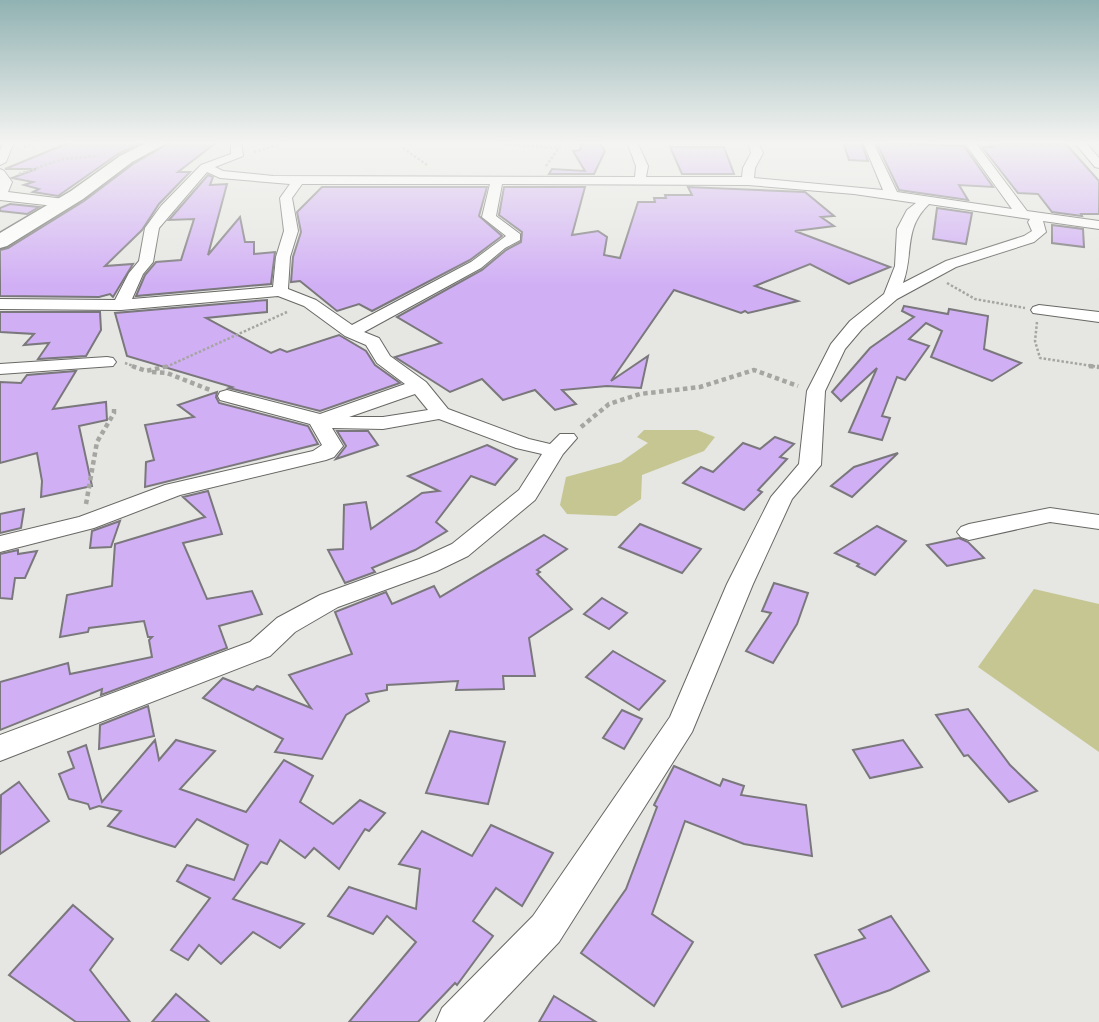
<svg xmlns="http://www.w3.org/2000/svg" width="1099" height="1022" font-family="Raleway,sans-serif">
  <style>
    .green { fill: #c5c692 }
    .building { fill: #d1aff5; stroke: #7a787c; stroke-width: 2 }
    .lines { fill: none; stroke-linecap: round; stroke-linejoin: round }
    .street-casing { stroke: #686965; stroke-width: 2 }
    .secondary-casing { stroke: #686965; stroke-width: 3 }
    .path-far1 { stroke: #a5a5a2; stroke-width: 2.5; stroke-dasharray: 2.5 2; stroke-linecap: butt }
    .path { stroke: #a5a5a2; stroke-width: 4.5; stroke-dasharray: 4.5 3.5; stroke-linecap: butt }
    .street { fill: #fff; fill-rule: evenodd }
    .secondary { fill: #fff; fill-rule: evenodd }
  </style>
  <rect width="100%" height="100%" fill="#e6e6e2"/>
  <g class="green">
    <path d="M644,430H697L715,437L704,451L642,475L641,499L616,516L567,514L560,505L566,477L621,462L648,443L637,437Z"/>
    <path d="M1034,589L1099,604V752L978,667Z"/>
  </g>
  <g class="building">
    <path d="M70,142H142L118,154L58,196L33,192L39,189L24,185L33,182L12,178L36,169H5Z"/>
    <path d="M171,142H217L178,172H190L159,204L142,230L105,266L133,264L113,297L110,294L99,297L0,296V250L8,248L84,201L133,164Z"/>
    <path d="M582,142H599L605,151L594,174H549L552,169L585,171L573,151L580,150Z"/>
    <path d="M843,142H861L868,161L849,160Z"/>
    <path d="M876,142L964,146L993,187L959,185L968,200L899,190Z"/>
    <path d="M988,142L1066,144L1099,181V214H1081L1082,216L1052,212L1038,194L1018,193L982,147H993Z"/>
    <path d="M670,147H724L734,174H682Z"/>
    <path d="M208,175L213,177L210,185L227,184L208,255L240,217L245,242H254V254L275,252L271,284L136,296L145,275L156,262L181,260L194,219L169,220Z"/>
    <path d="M322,187H487L479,216L502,236L470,260L372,311L359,304L337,311L300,281L291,282L293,257L301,232L297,212Z"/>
    <path d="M504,187H585L572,235L598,231L607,237L604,255L620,258L638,202H655L654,198H666L665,195H692L688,187L805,192L834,216L821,217L834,226L795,231L890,267L849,284L810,264L755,286L798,301L748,313L745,311L741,313L674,290L611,381L648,356L641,388L607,386L562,390L576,404L555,410L535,390L503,400L482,379L450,392L395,357L441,343L397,317L482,270L506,250L521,242L522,232L499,215Z"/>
    <path d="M10,204L39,207L27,214L0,211V208Z"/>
    <path d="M937,208L972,213L966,244L933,239Z"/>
    <path d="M1052,225L1083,229L1084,247L1052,243Z"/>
    <path d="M267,300V312L206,318L271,353L280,349L287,352L339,335L366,351L375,365L400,383L320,411L229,388L232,387L127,356L115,313Z"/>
    <path d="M904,306L948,314L949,309L988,316L984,349L1021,363L992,381L931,357L942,331L926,323L909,339L929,346L905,380L897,377L882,416L890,418L882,440L849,432L877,368L841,401L832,392L870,348L914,317L902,311Z"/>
    <path d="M0,312H100L101,330L86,356L38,359L49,343L24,345L34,334L0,332Z"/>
    <path d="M76,371L53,409L106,402L107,420L79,426L92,486L41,497L42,481L37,453L0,463V382L21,383L27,375Z"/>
    <path d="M217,392L216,397L219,403L308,426L318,444L145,487L146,462L154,460L145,425L194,417L178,405Z"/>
    <path d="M337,431H368L378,445L336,459L346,446Z"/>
    <path d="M775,437L794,444L780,457L787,459L758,490L762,492L744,510L683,483L701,467L713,472L743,443L760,449Z"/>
    <path d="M487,445L517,459L495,485L471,476L436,522L447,531L415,550L372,568L375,572L345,583L328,550L343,549L344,505L366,502L371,529L422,493L439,491L408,476Z"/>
    <path d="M898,453L852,497L831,486L854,467Z"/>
    <path d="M208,491L222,534L183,543L207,599L252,591L262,614L219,626L227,648L101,695L102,689L0,730V682L68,663L70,674L152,657L149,640L152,637H148L144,621L89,628L88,632L60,637L67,595L112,586L115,544L205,517L183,497Z"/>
    <path d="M24,509L21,528L0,533V514Z"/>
    <path d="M120,521L111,547L90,548L92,531Z"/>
    <path d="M640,524L701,549L682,573L619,547Z"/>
    <path d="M877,526L906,541L875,575L857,566L859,564L835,553Z"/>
    <path d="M544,535L567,549L537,570L540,572L537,574L572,609L529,638L535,676H503L504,689L456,690L458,681L387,685V690L366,694L369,701L346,715L322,759L275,752L283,739L203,698L223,678L253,690L257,686L311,708L289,675L352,654L335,612L386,592L392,604L434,586L440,597Z"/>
    <path d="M959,538L968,542L984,558L947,566L927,545Z"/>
    <path d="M18,550V554L37,551L25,578H15L12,599L0,598V554Z"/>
    <path d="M774,583L808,593L797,624L773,663L746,651L771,613L762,611Z"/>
    <path d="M602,598L627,613L609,629L584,614Z"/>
    <path d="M613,651L665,681L639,710L586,677Z"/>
    <path d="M148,706L154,736L99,749L100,725Z"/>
    <path d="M968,709L1010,765L1037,791L1009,802L968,755L964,756L936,715Z"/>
    <path d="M622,710L642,719L624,749L603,738Z"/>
    <path d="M450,731L505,742L488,804L426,793Z"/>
    <path d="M155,740L159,760L176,740L215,751L180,789L246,812L284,760L313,776L300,802L333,824L360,800L385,813L369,831L365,829L339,869L314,848L305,858L280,840L267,864L261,862L233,899L304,924L280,948L253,932L221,964L199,945L188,960L171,950L210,898L177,881L187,865L234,880L248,845L197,819L175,847L108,826L121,811L99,806L90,809L88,804L69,799L59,774L74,768L68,752L86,745L102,802Z"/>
    <path d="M903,740L922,767L870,778L853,750Z"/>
    <path d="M674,766L720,786L723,779L744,786L741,795L806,805L812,856L744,844L685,821L652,914L693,942L654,1006L581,953L626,889L657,807L654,805Z"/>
    <path d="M19,782L49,821L0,854L1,795Z"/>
    <path d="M491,825L553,853L522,906L496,888L473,921L493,936L457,985L455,983L418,1022H349L416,942L387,916L373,934L328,916L349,887L416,909L420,869L399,864L422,831L472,856Z"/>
    <path d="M73,905L113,939L90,970L130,1022H76L9,975Z"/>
    <path d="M891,916L929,971L890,990L842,1007L815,955L865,938L859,930Z"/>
    <path d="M176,994L209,1022H152Z"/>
    <path d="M554,996L596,1022H539Z"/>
  </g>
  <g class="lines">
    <defs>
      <g id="street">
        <path d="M4,142H14L6,162L0,165V150Z"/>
        <path d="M231,142H241L243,156L215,167L223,171L273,176L635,177L636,166L627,142H637L648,166L646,177H742L743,168L751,153L748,142H758L763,153L755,168L754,178L883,190L863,142H873L897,192L1012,209L964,142H975L1027,211L1099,221V229L1043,221L1046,232L1034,242L956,267L897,299L862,329L845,349L825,391L821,465L792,499L753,584L692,732L559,942L483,1022H436L442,1008L533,916L670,717L727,584L771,497L799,464L807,391L831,344L850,321L884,294L895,266L897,229L907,210L916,203L854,194L748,185L502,184L496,216L520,234V240L505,248L481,268L364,332L379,338L390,356L426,382L448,409L529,439L550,444L560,434H574L577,438L563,454L535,500L468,556L437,571L338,607L295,632L270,656L0,761V735L250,642L277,618L320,595L419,559L452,544L519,490L542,454L516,448L439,419L383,429L332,428L343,446L334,457L326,460L180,495L94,528L0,552V536L79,517L165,485L313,451L322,445L310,424L220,400L218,396L220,392L227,390L320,414L405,384L377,363L366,345L345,336L304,306L278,296L121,310L0,309V299L115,300L129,273L139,261L145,228L161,206L201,165L231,154ZM207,172L220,178L290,184L280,198L284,231L276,257L273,287L132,299L143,274L153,262L159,228ZM302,184H490L482,217L506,236L471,262L352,325L316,300L288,289L290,257L298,231L292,198ZM929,204L1030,219L1028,222L1032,231L1024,236L946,261L903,283C914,253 903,229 929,204ZM415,394L428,410L383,417H349Z"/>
        <path d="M1074,142H1085L1099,158V168L1095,167Z"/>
        <path d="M0,169L4,171L12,182L8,192L64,199L70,203L64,207L0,200Z"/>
        <path d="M1039,305L1099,312V322L1033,313L1031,310L1033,307Z"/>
        <path d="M107,357L113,358L116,362L113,366L0,374V364Z"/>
        <path d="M1050,508L1099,515V529L1050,522L969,540L961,537L957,532L961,527L969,524Z"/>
      </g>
      <path id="secondary" d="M148,142H169L132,162L83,199L7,246L0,248V233L71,191L120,156Z"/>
    </defs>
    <use href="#street" class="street-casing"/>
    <use href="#secondary" class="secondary-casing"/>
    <g class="path-far1">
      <path d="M491,143L559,148"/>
      <path d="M24,147L41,142"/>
      <path d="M403,148L427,165"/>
      <path d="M254,152L287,142"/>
      <path d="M546,166L563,142"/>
      <path d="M19,174L63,159L98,156"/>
      <path d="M947,283L975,299L1025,308"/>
      <path d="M1037,322L1035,341L1040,358L1099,367"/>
      <path d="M125,363L136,367"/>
      <path d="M166,367L287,312"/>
    </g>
    <g class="path">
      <path d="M132,366L146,371L169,366"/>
      <path d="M1089,366L1099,367"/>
      <path d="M152,372L167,373L210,390"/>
      <path d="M581,427L609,404L640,394L700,387L754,370L798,386"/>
      <path d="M86,504L97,442L114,413V408"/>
    </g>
    <use href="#street" class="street"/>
    <use href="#secondary" class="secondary"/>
  </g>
  <linearGradient id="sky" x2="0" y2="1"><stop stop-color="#91b2b2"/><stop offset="0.5" stop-color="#f4f4f2"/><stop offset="1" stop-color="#f4f4f2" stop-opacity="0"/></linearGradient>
  <rect width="1099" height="285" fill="url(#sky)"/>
</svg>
